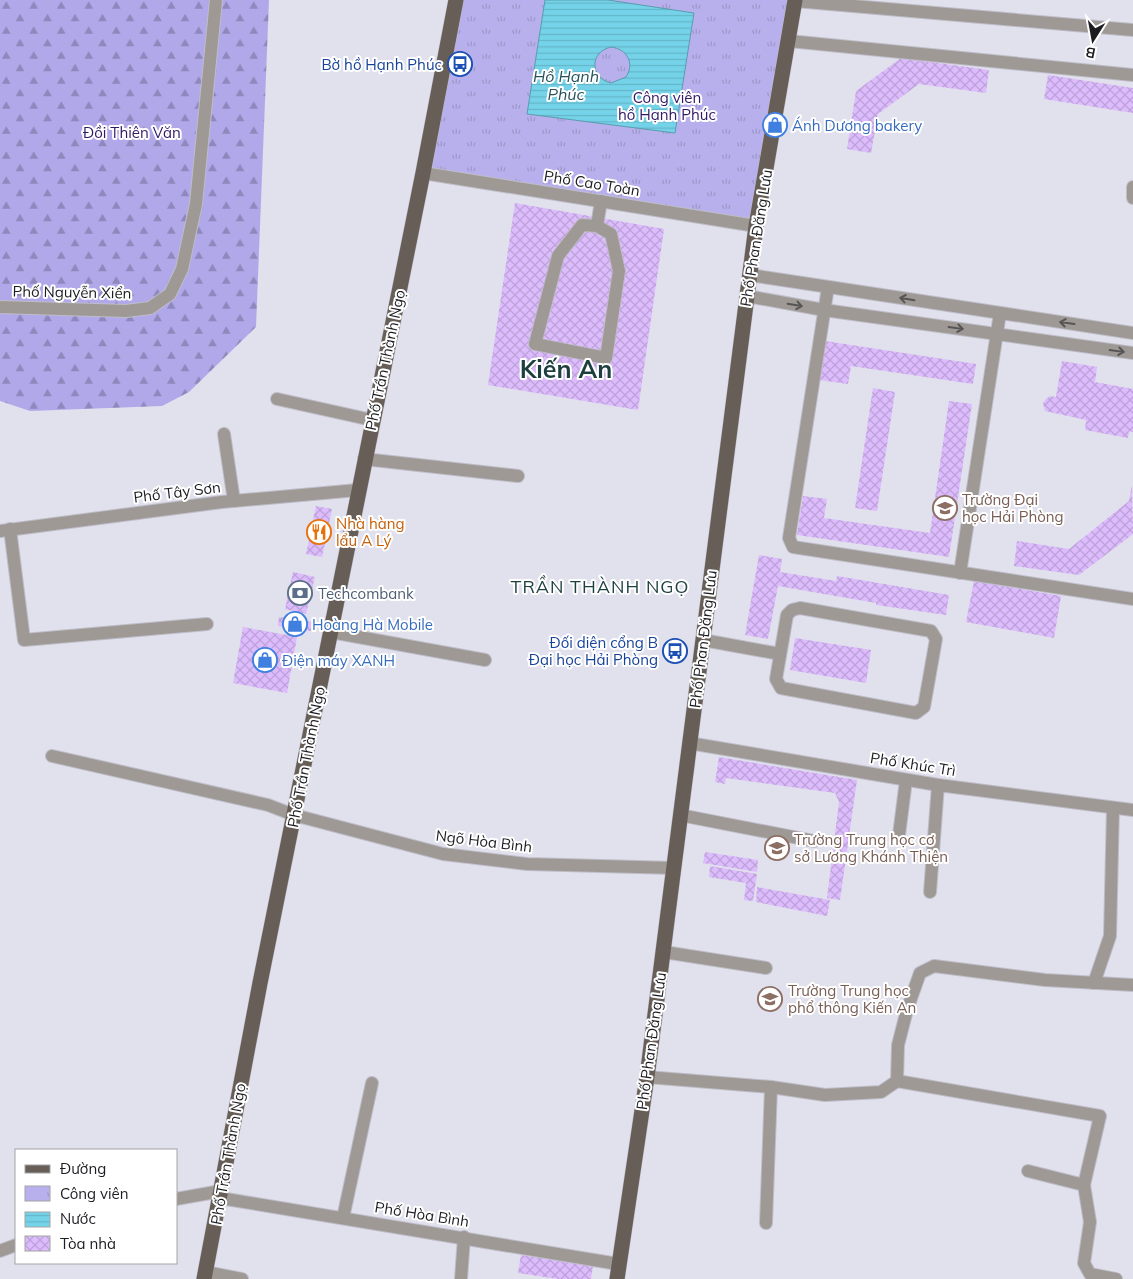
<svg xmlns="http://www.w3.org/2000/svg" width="1133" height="1279" font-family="Mulish,sans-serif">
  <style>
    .forest { fill: url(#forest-firs) }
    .park { fill: url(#park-tufts) }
    .water { fill: url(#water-rules); stroke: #5a9cad; fill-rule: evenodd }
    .building { fill: url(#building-cross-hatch) }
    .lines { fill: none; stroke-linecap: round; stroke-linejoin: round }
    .minor-casing { stroke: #bebdc8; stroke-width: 14 }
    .major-casing { stroke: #bebdc8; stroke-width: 16 }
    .minor { stroke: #9e9995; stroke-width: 12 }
    .major { stroke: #665e57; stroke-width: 15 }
    .oneway { stroke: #575455 }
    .labels { text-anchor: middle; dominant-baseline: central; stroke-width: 4; stroke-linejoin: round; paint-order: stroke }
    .transit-label { font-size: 15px; fill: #164399; stroke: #fff; text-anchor: end }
    .park-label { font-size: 15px; fill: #301965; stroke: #fff }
    .shop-label { font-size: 15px; fill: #366cbe; stroke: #fff; text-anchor: start }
    .street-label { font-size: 15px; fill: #1d1c21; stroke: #fff }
    .education-label { font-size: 15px; fill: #785e54; stroke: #fff; text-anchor: start }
    .food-label { font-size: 15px; fill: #c56008; stroke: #fff; text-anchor: start }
    .service-label { font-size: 15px; fill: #4e5e75; stroke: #fff; text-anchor: start }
    .water-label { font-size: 16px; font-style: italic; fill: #27525c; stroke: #fff }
    .quarter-label { font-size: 18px; letter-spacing: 1px; fill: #1d3f3f; stroke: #fff }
    .town-label { font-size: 25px; font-weight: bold; fill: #1d3f3f; stroke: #fff }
  </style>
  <defs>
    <pattern id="forest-firs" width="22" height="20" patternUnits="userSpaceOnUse" patternTransform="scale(1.25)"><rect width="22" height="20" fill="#b1a8ea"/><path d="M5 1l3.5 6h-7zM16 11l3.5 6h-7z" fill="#8f88bd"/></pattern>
    <pattern id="park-tufts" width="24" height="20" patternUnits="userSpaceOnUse" patternTransform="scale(1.25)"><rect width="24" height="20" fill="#b8b0ec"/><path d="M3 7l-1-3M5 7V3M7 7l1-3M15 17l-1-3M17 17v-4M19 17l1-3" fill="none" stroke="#9e97ca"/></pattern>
    <pattern id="water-rules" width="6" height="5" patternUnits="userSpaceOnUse" patternTransform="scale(1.25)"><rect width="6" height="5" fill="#74d3e9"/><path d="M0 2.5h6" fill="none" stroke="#64b5c8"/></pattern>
    <pattern id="building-cross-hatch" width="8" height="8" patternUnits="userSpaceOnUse" patternTransform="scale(1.25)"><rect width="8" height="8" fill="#ddbcfd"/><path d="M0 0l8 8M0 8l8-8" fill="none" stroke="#bda1d9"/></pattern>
  </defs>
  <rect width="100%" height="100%" fill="#e1e0ed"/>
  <path class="forest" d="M0,0H269L256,327L189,392L162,406L30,411L0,401Z"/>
  <path class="park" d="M457,0H794L756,226L423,173Z"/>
  <path class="water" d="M545,0H608L694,13L675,133L527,114ZM611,47C627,49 635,63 626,77L611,83C590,78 589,52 611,47Z"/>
  <g class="building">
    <path d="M901,58L989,70L986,93L919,84L878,114L871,153L847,149L856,91Z"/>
    <path d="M1048,75L1133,88V113L1044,99Z"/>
    <path d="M515,203L664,229L638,410L488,385Z"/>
    <path d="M825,341L976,364L973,384L851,366L848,384L819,380Z"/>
    <path d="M1062,361L1097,367L1095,382L1133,389V432L1129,431L1128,438L1085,430L1086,420L1045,411L1043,403L1046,399L1050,396L1056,397Z"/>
    <path d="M873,388L895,392L877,511L855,508Z"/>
    <path d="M949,401L972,404L949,557L797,535L803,496L827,499L824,518L930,533Z"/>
    <path d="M1132,485L1133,534L1079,575L1014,566L1017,541L1069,549L1129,501Z"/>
    <path d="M316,506L332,509L322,557L306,554Z"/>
    <path d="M759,555L782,559L780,572L836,581L837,576L949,595L946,615L876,605V603L778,586L768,639L745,635Z"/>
    <path d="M293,572L315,577L306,614L285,609Z"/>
    <path d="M974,581L1061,596L1054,638L966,622Z"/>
    <path d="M279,617L312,622L311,631L278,626Z"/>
    <path d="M243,627L297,637L287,693L233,683Z"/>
    <path d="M795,638L871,650L866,683L790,670Z"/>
    <path d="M719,757L857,780L840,900L827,898L839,802L835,793L726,778L725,784L715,782Z"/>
    <path d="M705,852L758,860L757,872L703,863Z"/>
    <path d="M710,866L757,874L753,901L744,900L746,883L709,877Z"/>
    <path d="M757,887L830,900L827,916L756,902Z"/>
    <path d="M521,1255L593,1266L591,1279H558L518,1273Z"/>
  </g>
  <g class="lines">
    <defs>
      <g id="minor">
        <path d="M795,1L1133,30"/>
        <path d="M789,41L1133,75"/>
        <path d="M423,173L756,226"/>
        <path d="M1133,187V198"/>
        <path d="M582,225L597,226L611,234L619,271L606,358L535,344L558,256Z"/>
        <path d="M597,226L601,201"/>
        <path d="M750,275L1133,333"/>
        <path d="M828,287L789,538L793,547L1133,599"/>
        <path d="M747,296L824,310L1133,353"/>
        <path d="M0,307L126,311L150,308L170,294L182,269L196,204L216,0"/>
        <path d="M277,399L372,420"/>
        <path d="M224,434L234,501"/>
        <path d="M364,459L518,476"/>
        <path d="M10,529L24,640L207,624"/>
        <path d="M0,531L222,502L358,490"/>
        <path d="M960,573L1000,313"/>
        <path d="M800,608L931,631L936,639L924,707L916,713L781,688L776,679L787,615L792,610Z"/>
        <path d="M331,632L485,660"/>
        <path d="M703,640L780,654"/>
        <path d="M689,743L938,785L1133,810"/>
        <path d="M52,756L268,805L294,815L443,854L527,864L674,868"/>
        <path d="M680,815L814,841"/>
        <path d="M899,835L906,780"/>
        <path d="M930,892L938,785"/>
        <path d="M664,952L766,968"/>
        <path d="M1094,983L1110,936L1113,808"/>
        <path d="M647,1077L771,1087"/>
        <path d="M897,1081L1100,1116L1084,1185"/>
        <path d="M1028,1171L1084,1185L1090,1222L1084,1263L1090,1274L1116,1279"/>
        <path d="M220,1198L618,1264"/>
        <path d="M176,1199L221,1191"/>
        <path d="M343,1218L372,1083"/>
        <path d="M766,1223L771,1087L825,1095L881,1092L897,1081L898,1045L907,1010L920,973L934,966L1045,980L1133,985"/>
        <path d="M0,1251L16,1245"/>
        <path d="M206,1272L242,1279"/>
        <path d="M461,1279L464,1237"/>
      </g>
      <g id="major">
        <path d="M204,1279L260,983L423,173L456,0"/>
        <path d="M617,1279L647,1077L756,226L795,0"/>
      </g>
    </defs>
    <use href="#minor" class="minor-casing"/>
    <use href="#major" class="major-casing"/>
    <use href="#minor" class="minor"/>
    <use href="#major" class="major"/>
  </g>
  <defs><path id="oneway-shaft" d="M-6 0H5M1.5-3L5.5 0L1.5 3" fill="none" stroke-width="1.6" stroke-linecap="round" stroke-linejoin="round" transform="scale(1.25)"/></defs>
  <g class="oneway">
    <use href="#oneway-shaft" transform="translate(907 299) rotate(-171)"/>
    <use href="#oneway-shaft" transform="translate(795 305) rotate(10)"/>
    <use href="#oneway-shaft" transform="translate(1067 323) rotate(-172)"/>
    <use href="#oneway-shaft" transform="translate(956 328) rotate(8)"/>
    <use href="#oneway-shaft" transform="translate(1117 351) rotate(8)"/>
  </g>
  <defs>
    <symbol id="bus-ring" viewBox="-11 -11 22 22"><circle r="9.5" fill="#fff" stroke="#1a4fb4" stroke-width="1.5"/><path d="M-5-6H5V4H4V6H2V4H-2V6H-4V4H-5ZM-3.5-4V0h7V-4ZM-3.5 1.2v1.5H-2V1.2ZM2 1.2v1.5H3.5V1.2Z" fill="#1a4fb4"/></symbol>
    <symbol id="shop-ring" viewBox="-11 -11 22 22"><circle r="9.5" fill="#fff" stroke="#3f7fe0" stroke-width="1.5"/><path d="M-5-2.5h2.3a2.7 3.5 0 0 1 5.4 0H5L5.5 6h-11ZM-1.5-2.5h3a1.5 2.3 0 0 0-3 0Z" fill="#3f7fe0"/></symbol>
    <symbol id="university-ring" viewBox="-11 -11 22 22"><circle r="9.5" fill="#fff" stroke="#8d6e63" stroke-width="1.5"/><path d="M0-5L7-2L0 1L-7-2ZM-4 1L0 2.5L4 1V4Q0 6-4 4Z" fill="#8d6e63"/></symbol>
    <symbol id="restaurant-ring" viewBox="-11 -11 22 22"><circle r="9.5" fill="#fff" stroke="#e8710a" stroke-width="1.5"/><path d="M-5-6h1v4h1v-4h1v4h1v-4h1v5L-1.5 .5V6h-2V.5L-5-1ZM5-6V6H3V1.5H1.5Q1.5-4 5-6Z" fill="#e8710a"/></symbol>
    <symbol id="bank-ring" viewBox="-11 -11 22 22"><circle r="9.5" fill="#fff" stroke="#5c6f8a" stroke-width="1.5"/><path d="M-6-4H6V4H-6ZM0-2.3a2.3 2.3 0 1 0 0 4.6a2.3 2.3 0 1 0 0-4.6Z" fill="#5c6f8a"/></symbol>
    <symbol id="school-ring" viewBox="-11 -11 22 22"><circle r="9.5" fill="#fff" stroke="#8d6e63" stroke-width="1.5"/><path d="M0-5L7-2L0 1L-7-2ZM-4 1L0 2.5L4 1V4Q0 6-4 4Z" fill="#8d6e63"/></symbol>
  </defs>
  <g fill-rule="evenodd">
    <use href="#bus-ring" x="446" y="50" width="28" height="28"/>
    <use href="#shop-ring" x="761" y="111" width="28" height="28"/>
    <use href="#university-ring" x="931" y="494" width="28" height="28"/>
    <use href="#restaurant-ring" x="305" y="518" width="28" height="28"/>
    <use href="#bank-ring" x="286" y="579" width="28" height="28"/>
    <use href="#shop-ring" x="281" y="610" width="28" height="28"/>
    <use href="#bus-ring" x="661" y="637" width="28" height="28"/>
    <use href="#shop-ring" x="251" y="646" width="28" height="28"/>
    <use href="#school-ring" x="763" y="834" width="28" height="28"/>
    <use href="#school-ring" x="756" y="985" width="28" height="28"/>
  </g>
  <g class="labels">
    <g class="transit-label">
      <text x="442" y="64">Bờ hồ Hạnh Phúc</text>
      <text x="658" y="642">Đối diện cổng B<tspan x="658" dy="17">Đại học Hải Phòng</tspan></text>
    </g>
    <g class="park-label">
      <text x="667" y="97">Công viên<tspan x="667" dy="17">hồ Hạnh Phúc</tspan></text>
      <text x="132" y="132">Đồi Thiên Văn</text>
    </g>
    <g class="shop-label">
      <text x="792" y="125">Ánh Dương bakery</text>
      <text x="312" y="624">Hoàng Hà Mobile</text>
      <text x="282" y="660">Điện máy XANH</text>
    </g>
    <g class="street-label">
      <text transform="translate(592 183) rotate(9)">Phố Cao Toàn</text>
      <text transform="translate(756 238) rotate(-81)">Phố Phan Đăng Lưu</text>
      <text transform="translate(72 292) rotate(1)">Phố Nguyễn Xiển</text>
      <text transform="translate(385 360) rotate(-78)">Phố Trần Thành Ngọ</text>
      <text transform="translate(177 492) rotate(-7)">Phố Tây Sơn</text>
      <text transform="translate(703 639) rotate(-83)">Phố Phan Đăng Lưu</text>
      <text transform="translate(306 757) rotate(-79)">Phố Trần Thành Ngọ</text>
      <text transform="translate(913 764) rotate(9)">Phố Khúc Trì</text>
      <text transform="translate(484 841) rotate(7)">Ngõ Hòa Bình</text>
      <text transform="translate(651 1041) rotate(-82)">Phố Phan Đăng Lưu</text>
      <text transform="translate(228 1154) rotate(-80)">Phố Trần Thành Ngọ</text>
      <text transform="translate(422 1214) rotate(9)">Phố Hòa Bình</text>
    </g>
    <g class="education-label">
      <text x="962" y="499">Trường Đại<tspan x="962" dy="17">học Hải Phòng</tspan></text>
      <text x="794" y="839">Trường Trung học cơ<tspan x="794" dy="17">sở Lương Khánh Thiện</tspan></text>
      <text x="788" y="990">Trường Trung học<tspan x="788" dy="17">phổ thông Kiến An</tspan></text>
    </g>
    <g class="food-label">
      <text x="336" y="523">Nhà hàng<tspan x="336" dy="17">lẩu A Lý</tspan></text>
    </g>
    <g class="service-label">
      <text x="318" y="593">Techcombank</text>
    </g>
    <g class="water-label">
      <text x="566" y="76">Hồ Hạnh<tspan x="566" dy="18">Phúc</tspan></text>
    </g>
    <g class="quarter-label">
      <text x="600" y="586">TRẦN THÀNH NGỌ</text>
    </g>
    <g class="town-label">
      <text x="566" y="368">Kiến An</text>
    </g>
  </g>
  <rect x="15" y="1149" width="162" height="115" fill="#ffffff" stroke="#a5a4a6"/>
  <rect x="25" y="1165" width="25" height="8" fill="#665e57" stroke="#a5a4a6"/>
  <text x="60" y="1174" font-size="15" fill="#1d1c21">Đường</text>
  <rect x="25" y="1186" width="25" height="15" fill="url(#park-tufts)" stroke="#a5a4a6"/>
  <text x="60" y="1199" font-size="15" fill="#1d1c21">Công viên</text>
  <rect x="25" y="1212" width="25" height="15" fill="url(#water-rules)" stroke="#a5a4a6"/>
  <text x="60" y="1224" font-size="15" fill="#1d1c21">Nước</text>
  <rect x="25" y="1236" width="25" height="15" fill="url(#building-cross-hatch)" stroke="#a5a4a6"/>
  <text x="60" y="1249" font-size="15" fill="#1d1c21">Tòa nhà</text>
  <g transform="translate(1093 40) rotate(191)" stroke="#ffffff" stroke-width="4" paint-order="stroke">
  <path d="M0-4L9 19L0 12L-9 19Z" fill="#1d1c21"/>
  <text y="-8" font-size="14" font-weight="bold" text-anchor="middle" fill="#1d1c21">B</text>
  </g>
</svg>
